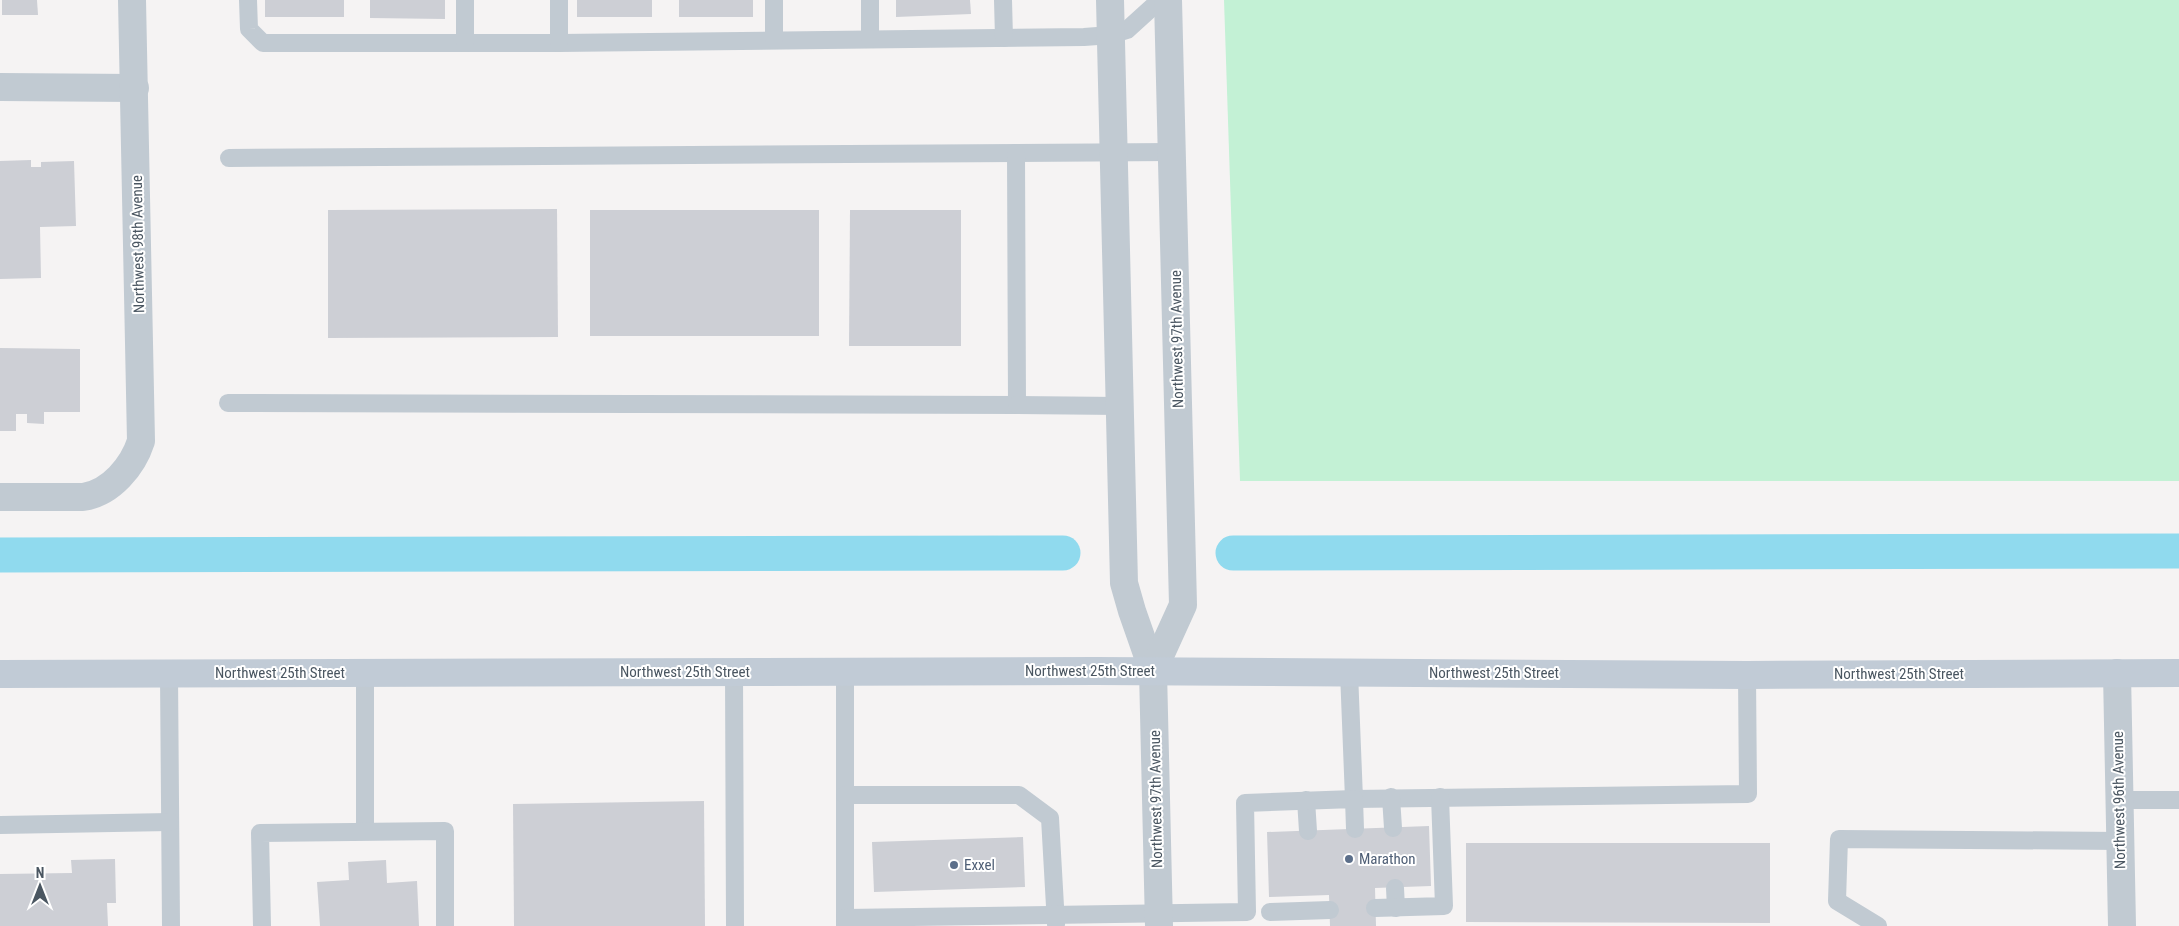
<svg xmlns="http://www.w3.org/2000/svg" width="2179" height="926" font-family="'Roboto Condensed',sans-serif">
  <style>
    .green { fill: #c3f1d5 }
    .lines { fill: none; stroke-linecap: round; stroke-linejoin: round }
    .canal { stroke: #90daee; stroke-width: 35 }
    .building { fill: #cdcfd5 }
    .service { stroke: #c1cad2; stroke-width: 18 }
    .minor { stroke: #c1cad2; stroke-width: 28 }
    .tertiary { stroke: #c1cad2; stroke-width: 28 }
    .secondary { stroke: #c1cbd6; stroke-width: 28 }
    .service-dot { fill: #5c6f8a; stroke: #fff; stroke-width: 2 }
    .labels { text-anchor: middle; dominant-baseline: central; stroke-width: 4; stroke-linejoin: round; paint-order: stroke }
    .street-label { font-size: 15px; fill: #4a5661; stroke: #fff }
    .service-label { font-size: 15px; fill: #4e5e75; stroke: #fff; text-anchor: start }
  </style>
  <rect width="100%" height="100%" fill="#f5f3f3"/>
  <path class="green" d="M1224,0H2179V481H1240Z"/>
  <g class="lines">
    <g class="canal">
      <path d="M1233,553L2179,551"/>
      <path d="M0,555L1063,553"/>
    </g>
  </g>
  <g class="building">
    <path d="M2,0H37L38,15H2Z"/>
    <rect x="265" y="0" width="79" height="17"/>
    <path d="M370,0H445V19L370,18Z"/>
    <rect x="577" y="0" width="75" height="17"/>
    <rect x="679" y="0" width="74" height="17"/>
    <path d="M896,0H970L971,14L896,17Z"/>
    <path d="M31,160V167H41V162L74,161L76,226L40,227L41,278L0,279V161Z"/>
    <path d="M557,209L558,337L328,338V210Z"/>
    <rect x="590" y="210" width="229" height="126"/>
    <path d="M850,210H961V346H849Z"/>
    <path d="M0,348L80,349V412H44V424L27,423V414H16V431H0Z"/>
    <path d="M704,801L705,926H514L513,804Z"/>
    <path d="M1429,826L1431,886L1375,888L1376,926H1330L1329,895L1269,897L1267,832Z"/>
    <path d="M1023,837L1025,887L874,892L872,842Z"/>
    <path d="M1466,843H1770V923L1466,922Z"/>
    <path d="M115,859L116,903H107L108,926H0V874L72,873L71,860Z"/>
    <path d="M386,860L387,883L417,881L419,926H320L317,882L349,880L348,862Z"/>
  </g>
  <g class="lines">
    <g class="service">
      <path d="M248,0L249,29L263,43H559L1084,37L1111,35L1127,30L1160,0"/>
      <path d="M465,0V43"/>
      <path d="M559,0V43"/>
      <path d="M870,0V39"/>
      <path d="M1003,0L1004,38"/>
      <path d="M774,40V0"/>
      <path d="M229,158L1172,152"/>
      <path d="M228,403L1017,405L1016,153"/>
      <path d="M1017,405L1120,406"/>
      <path d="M734,672L735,926"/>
      <path d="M845,672V926"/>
      <path d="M1349,672L1354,799L1748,794L1747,675"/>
      <path d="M365,673V831"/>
      <path d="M169,674L171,926"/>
      <path d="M845,795H1019L1050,818L1056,924"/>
      <path d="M1391,797L1393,828"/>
      <path d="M1306,800L1308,831"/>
      <path d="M2120,800H2179"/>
      <path d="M0,825L170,822"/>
      <path d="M1395,888L1396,908"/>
      <path d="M1375,908L1444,906L1440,797"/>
      <path d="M1270,912L1330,910"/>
      <path d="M845,918L1247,912L1245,803L1354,799L1355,829"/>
      <path d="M262,926L260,833L445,831V926"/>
      <path d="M1878,926L1837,901L1839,839L2120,841"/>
    </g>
    <g class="minor">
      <path d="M0,87L135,88"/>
      <path d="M0,497H83C111,493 133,466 141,441L132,0"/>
      <path d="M2117,673L2122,926"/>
    </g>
    <g class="tertiary">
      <path d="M1110,0L1124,583L1132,611L1153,671L1159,926"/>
      <path d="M1153,671L1183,605L1168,0"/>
    </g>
    <path class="secondary" d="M0,674L1096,671L1747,675L2179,673"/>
  </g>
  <g class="service-dot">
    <circle cx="1349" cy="859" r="5"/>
    <circle cx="954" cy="865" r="5"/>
  </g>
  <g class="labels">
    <g class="street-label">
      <text transform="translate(138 244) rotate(-91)">Northwest 98th Avenue</text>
      <text transform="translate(1177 339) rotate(-91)">Northwest 97th Avenue</text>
      <text x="1090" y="671">Northwest 25th Street</text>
      <text x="685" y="672">Northwest 25th Street</text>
      <text x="280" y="673">Northwest 25th Street</text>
      <text x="1494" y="673">Northwest 25th Street</text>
      <text x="1899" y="674">Northwest 25th Street</text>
      <text transform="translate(1156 799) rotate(-91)">Northwest 97th Avenue</text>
      <text transform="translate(2119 800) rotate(-91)">Northwest 96th Avenue</text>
    </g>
    <g class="service-label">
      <text x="1359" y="859">Marathon</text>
      <text x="964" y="865">Exxel</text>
    </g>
  </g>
  <g transform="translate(40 886)" stroke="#ffffff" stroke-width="4" paint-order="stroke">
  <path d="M0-4L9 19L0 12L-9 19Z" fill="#4a5661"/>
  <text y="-8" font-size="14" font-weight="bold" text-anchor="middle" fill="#4a5661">N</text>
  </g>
</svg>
